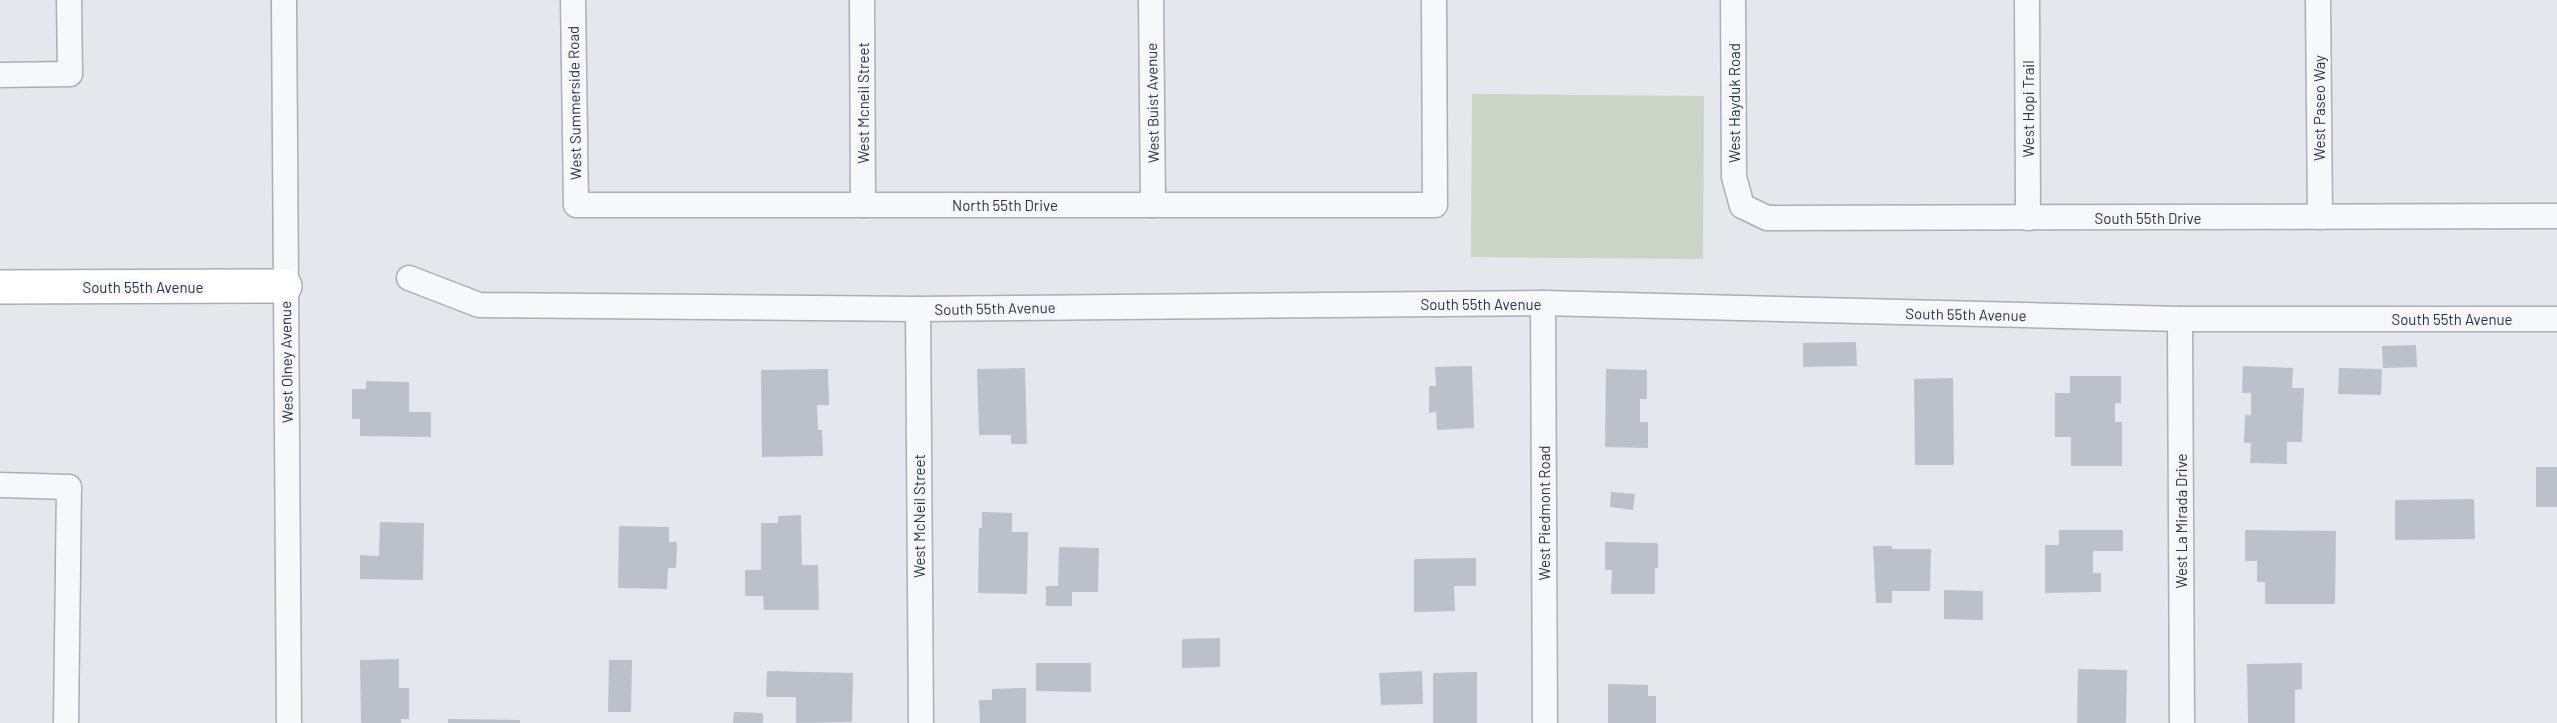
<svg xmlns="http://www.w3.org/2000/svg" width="2557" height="723" font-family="Barlow,sans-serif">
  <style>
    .green { fill: #c9d6c5 }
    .building { fill: #bbc0ca }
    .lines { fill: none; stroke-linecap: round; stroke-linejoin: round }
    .street-casing { stroke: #a9aeb7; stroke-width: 27 }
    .secondary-casing { stroke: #a9aeb7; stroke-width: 36 }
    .street { stroke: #f7f8fa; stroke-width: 24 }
    .secondary { stroke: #fff; stroke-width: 33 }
    .labels { text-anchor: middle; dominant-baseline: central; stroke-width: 6; stroke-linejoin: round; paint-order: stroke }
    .street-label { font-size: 15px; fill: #2b3445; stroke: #f4f6f9 }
  </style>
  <rect width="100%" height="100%" fill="#e4e7ec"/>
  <path class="green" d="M1472,94L1704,96L1703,259L1471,257Z"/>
  <g class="building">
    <path d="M1856,342L1857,366L1803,367V343Z"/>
    <path d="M2416,345L2417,367L2383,368L2382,346Z"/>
    <path d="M1472,366L1474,428L1437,430L1436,412L1429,413V386H1436L1435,367Z"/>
    <path d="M2243,366L2293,368L2292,388H2304L2302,442H2287V464L2250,463L2251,443H2244L2245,415H2251V393H2242Z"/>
    <path d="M1025,368L1027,444H1011V435H979L977,369Z"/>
    <path d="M2339,368L2382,369L2381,395L2338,394Z"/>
    <path d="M828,369L829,405H817L818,430H822L823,456L762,457L761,370Z"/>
    <path d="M1606,369L1647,370V399H1640V422H1648V448L1605,447Z"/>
    <path d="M2070,376H2121V403H2115V422H2122V466H2071V437H2055V393H2070Z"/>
    <path d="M1953,378L1954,465H1915L1914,379Z"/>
    <path d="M366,381L409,382V412H431V437L360,436V419H352V389H366Z"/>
    <rect x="2536" y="467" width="21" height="40"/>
    <path d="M1611,492L1635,494L1633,510L1610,507Z"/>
    <path d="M2474,499L2475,539L2395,540V500Z"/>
    <path d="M982,512L1012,513V532H1028L1027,594L978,593L979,528H982Z"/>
    <path d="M801,515L802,565H818L819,610H764L763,596H745V570H761V523H778V516Z"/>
    <path d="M380,522L424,523L423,580L360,579V555L379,556Z"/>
    <path d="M619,526L669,527V542H677L676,568H668L667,589L618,588Z"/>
    <path d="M2059,530H2123V551H2093V573H2101V592L2045,593V545H2059Z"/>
    <path d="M2245,530L2336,531L2335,604H2265V582H2257V561H2245Z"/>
    <path d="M1605,542L1658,543V568H1655V594H1611L1612,570H1605Z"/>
    <path d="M1873,546H1892V549H1931L1930,591H1892V603H1876Z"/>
    <path d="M1059,547L1099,548L1098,592H1072V606H1046V586H1058Z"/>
    <path d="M1476,558V586H1454L1455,611L1414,612V559Z"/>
    <path d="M1944,590L1983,591V620L1944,619Z"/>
    <path d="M1220,638V667L1182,668V639Z"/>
    <path d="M399,659V688H409V719H401V723H361L360,660Z"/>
    <path d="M609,660H632L631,712H608Z"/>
    <path d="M1036,663H1091V692L1036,691Z"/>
    <path d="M2302,663V689L2295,690V723H2248L2247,664Z"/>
    <path d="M2078,669L2127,670L2126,723H2077Z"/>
    <path d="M767,671L853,673L852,722L796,723V697H766Z"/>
    <path d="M1422,671L1423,704L1381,705L1379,673Z"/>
    <path d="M1477,672V723H1433V673Z"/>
    <path d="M1608,684L1648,685V696H1656V723H1608Z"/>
    <path d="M1026,688V723H980L979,700H992V689Z"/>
    <path d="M734,712L763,713V723H733Z"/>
    <path d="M448,719L520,720V723H448Z"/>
  </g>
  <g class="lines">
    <defs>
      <g id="street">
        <path d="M284,0L289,723"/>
        <path d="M573,0L576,205H1435L1434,0"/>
        <path d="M862,0L863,205"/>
        <path d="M1151,0L1153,205"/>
        <path d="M1733,0L1734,177L1742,206L1767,218L2557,216"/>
        <path d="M2027,0L2028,218"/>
        <path d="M2318,0L2320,217"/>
        <path d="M0,75L70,74L69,0"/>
        <path d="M409,278L479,305L918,309L1543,303L2180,319H2557"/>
        <path d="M1543,303L1545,723"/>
        <path d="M918,309L921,723"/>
        <path d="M2180,319L2182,723"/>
        <path d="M0,485L69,487L66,723"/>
      </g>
      <path id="secondary" d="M0,287L285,286"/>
    </defs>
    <use href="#street" class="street-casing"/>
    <use href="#secondary" class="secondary-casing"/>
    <use href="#street" class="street"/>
    <use href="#secondary" class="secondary"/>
  </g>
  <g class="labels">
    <g class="street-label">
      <text transform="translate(574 103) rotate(-91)">West Summerside Road</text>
      <text transform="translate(863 103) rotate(-90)">West Mcneil Street</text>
      <text transform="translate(1152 103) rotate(-91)">West Buist Avenue</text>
      <text transform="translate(1734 103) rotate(-90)">West Hayduk Road</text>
      <text transform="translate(2319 108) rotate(-90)">West Paseo Way</text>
      <text transform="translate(2028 109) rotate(-90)">West Hopi Trail</text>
      <text x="1005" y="205">North 55th Drive</text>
      <text x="2148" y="218">South 55th Drive</text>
      <text x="143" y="287">South 55th Avenue</text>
      <text x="1481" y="304">South 55th Avenue</text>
      <text transform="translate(995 308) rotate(-1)">South 55th Avenue</text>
      <text transform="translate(1966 314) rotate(1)">South 55th Avenue</text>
      <text x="2452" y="319">South 55th Avenue</text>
      <text transform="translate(286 362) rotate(-91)">West Olney Avenue</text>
      <text transform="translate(1544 513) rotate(-90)">West Piedmont Road</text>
      <text transform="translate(919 516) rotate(-90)">West McNeil Street</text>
      <text transform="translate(2181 521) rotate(-90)">West La Mirada Drive</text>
    </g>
  </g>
</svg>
